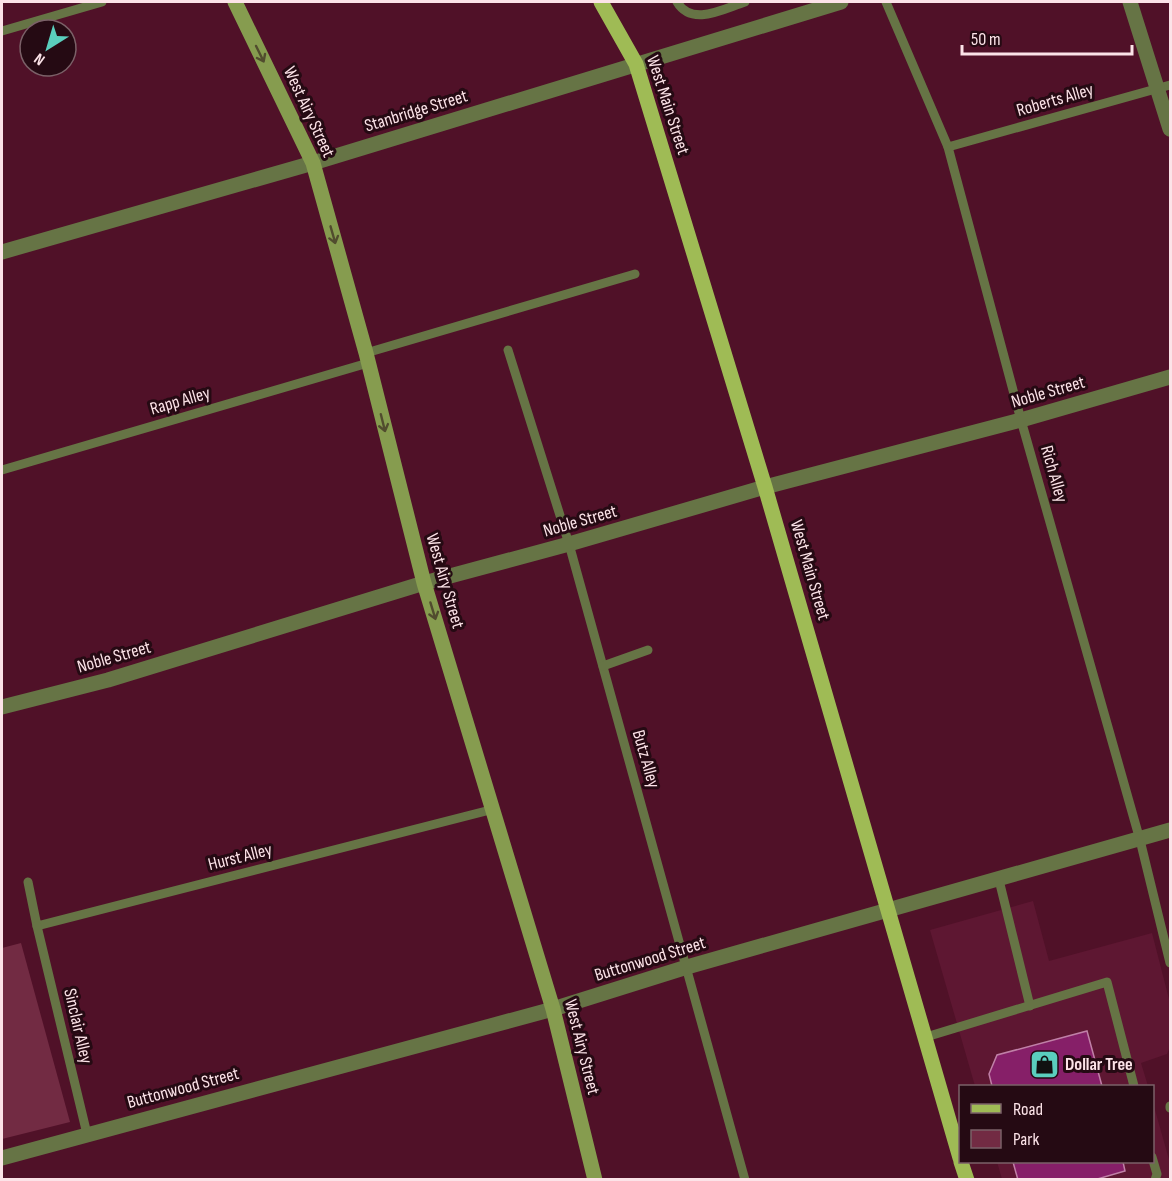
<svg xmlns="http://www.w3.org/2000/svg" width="1172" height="1181" font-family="'Sofia Sans Condensed',sans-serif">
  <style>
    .built { fill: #5e1732 }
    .green { fill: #722b43 }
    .building { fill: #861f68; stroke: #c080a7; stroke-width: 1.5 }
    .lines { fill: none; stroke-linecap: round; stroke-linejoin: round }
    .lane { stroke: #667445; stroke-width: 9 }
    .street { stroke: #667445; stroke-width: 15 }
    .secondary { stroke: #869c4f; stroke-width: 15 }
    .primary { stroke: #9fbb55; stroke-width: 15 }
    .oneway { stroke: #514c2e }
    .labels { text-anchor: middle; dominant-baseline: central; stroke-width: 6; stroke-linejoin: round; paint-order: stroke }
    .street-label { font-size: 18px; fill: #fce3e8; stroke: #250a13 }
    .poi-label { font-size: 18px; font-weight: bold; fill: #fce3e8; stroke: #250a13; text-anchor: start }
  </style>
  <rect width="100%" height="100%" fill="#501128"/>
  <g class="built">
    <path d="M1033,901L1049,961L1152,933L1170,1003V1047L1167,1054L1141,1063L1148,1086H975L930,930Z"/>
    <path d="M1153,1103L1170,1163V1179H1002L997,1162H1152Z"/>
  </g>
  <path class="green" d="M21,943L70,1122L2,1139V948Z"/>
  <g class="building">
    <path d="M1087,1031L1102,1086H992L989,1074L997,1055Z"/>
    <path d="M1013,1162H1123L1125,1171L1094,1180H1018Z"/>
  </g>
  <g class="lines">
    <g class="lane">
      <path d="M677,2C692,27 723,9 745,2"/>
      <path d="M886,2L948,147L1021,420L1140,840L1170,963"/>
      <path d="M2,31L102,2"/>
      <path d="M948,147L1170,85"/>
      <path d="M508,350L569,544L745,1180"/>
      <path d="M366,353L635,274"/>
      <path d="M2,470L368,363"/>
      <path d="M603,666L648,650"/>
      <path d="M999,880L1030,1006"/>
      <path d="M28,882L37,926L494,809"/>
      <path d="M37,926L87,1134"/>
      <path d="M926,1037L1107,982L1134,1086"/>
      <path d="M1170,1106V1108"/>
      <path d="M1152,1157L1157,1174L1155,1180"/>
    </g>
    <g class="street">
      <path d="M1130,2L1170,129"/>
      <path d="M2,252L313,163L841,2"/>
      <path d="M2,707L108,680L424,583L569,544L765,487L1021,420L1170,377"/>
      <path d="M2,1158L553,1009L687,967L1170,830"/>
    </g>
    <path class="secondary" d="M235,2L313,163L366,353L424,583L553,1009L595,1180"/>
    <g class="primary">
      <path d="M601,2L636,64L765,487L960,1158"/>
      <path d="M961,1162L967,1180"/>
    </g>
  </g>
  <defs><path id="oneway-shaft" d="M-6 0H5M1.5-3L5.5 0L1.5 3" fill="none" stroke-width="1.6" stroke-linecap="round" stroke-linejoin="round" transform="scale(1.5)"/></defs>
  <g class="oneway">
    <use href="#oneway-shaft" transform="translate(260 54) rotate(64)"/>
    <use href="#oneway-shaft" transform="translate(333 235) rotate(74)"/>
    <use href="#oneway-shaft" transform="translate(383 423) rotate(76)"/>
    <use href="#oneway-shaft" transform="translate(433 611) rotate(73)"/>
  </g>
  <defs>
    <symbol id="shop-square" viewBox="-11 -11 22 22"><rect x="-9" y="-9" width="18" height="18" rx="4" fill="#5acebd" stroke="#250a13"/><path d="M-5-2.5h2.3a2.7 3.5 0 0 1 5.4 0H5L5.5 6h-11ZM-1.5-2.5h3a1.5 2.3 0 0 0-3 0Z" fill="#111"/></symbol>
  </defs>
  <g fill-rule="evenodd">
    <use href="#shop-square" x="1028" y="1048" width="33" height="33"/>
  </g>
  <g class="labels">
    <g class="street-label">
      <text transform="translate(1055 100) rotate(-16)">Roberts Alley</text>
      <text transform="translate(668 105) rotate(72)">West Main Street</text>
      <text transform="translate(416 111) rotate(-17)">Stanbridge Street</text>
      <text transform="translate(309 112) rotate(65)">West Airy Street</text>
      <text transform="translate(1048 392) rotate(-16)">Noble Street</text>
      <text transform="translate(180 401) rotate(-16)">Rapp Alley</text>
      <text transform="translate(1054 474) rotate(74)">Rich Alley</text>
      <text transform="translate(580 521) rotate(-16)">Noble Street</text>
      <text transform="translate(810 570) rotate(74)">West Main Street</text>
      <text transform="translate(445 581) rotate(74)">West Airy Street</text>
      <text transform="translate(114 657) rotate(-16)">Noble Street</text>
      <text transform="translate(646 759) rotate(74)">Butz Alley</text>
      <text transform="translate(240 857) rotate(-14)">Hurst Alley</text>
      <text transform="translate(650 959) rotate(-17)">Buttonwood Street</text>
      <text transform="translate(78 1026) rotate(77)">Sinclair Alley</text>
      <text transform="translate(582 1047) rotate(76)">West Airy Street</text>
      <text transform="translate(183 1088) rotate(-15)">Buttonwood Street</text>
    </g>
    <g class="poi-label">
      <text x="1065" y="1064">Dollar Tree</text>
    </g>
  </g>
  <rect width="1172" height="1181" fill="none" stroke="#fce3e8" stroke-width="6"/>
  <rect x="959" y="1085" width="195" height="78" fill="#250a13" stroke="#7b6168" stroke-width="1.5"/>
  <rect x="971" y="1104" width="30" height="9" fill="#9fbb55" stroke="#7b6168" stroke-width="1.5"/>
  <text x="1013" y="1115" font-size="18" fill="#fce3e8">Road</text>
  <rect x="971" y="1130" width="30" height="18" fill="#722b43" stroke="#7b6168" stroke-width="1.5"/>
  <text x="1013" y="1145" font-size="18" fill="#fce3e8">Park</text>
  <g transform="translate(48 48) rotate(217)"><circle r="28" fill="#250a13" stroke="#7b6168" stroke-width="1.5"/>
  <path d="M0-4.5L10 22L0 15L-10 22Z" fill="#5acebd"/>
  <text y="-9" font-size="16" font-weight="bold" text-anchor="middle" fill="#fce3e8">N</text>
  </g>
  <path d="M962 45v9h170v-9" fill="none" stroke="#fce3e8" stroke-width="3"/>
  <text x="971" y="45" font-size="18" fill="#fce3e8" stroke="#250a13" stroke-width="4.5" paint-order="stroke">50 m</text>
</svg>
